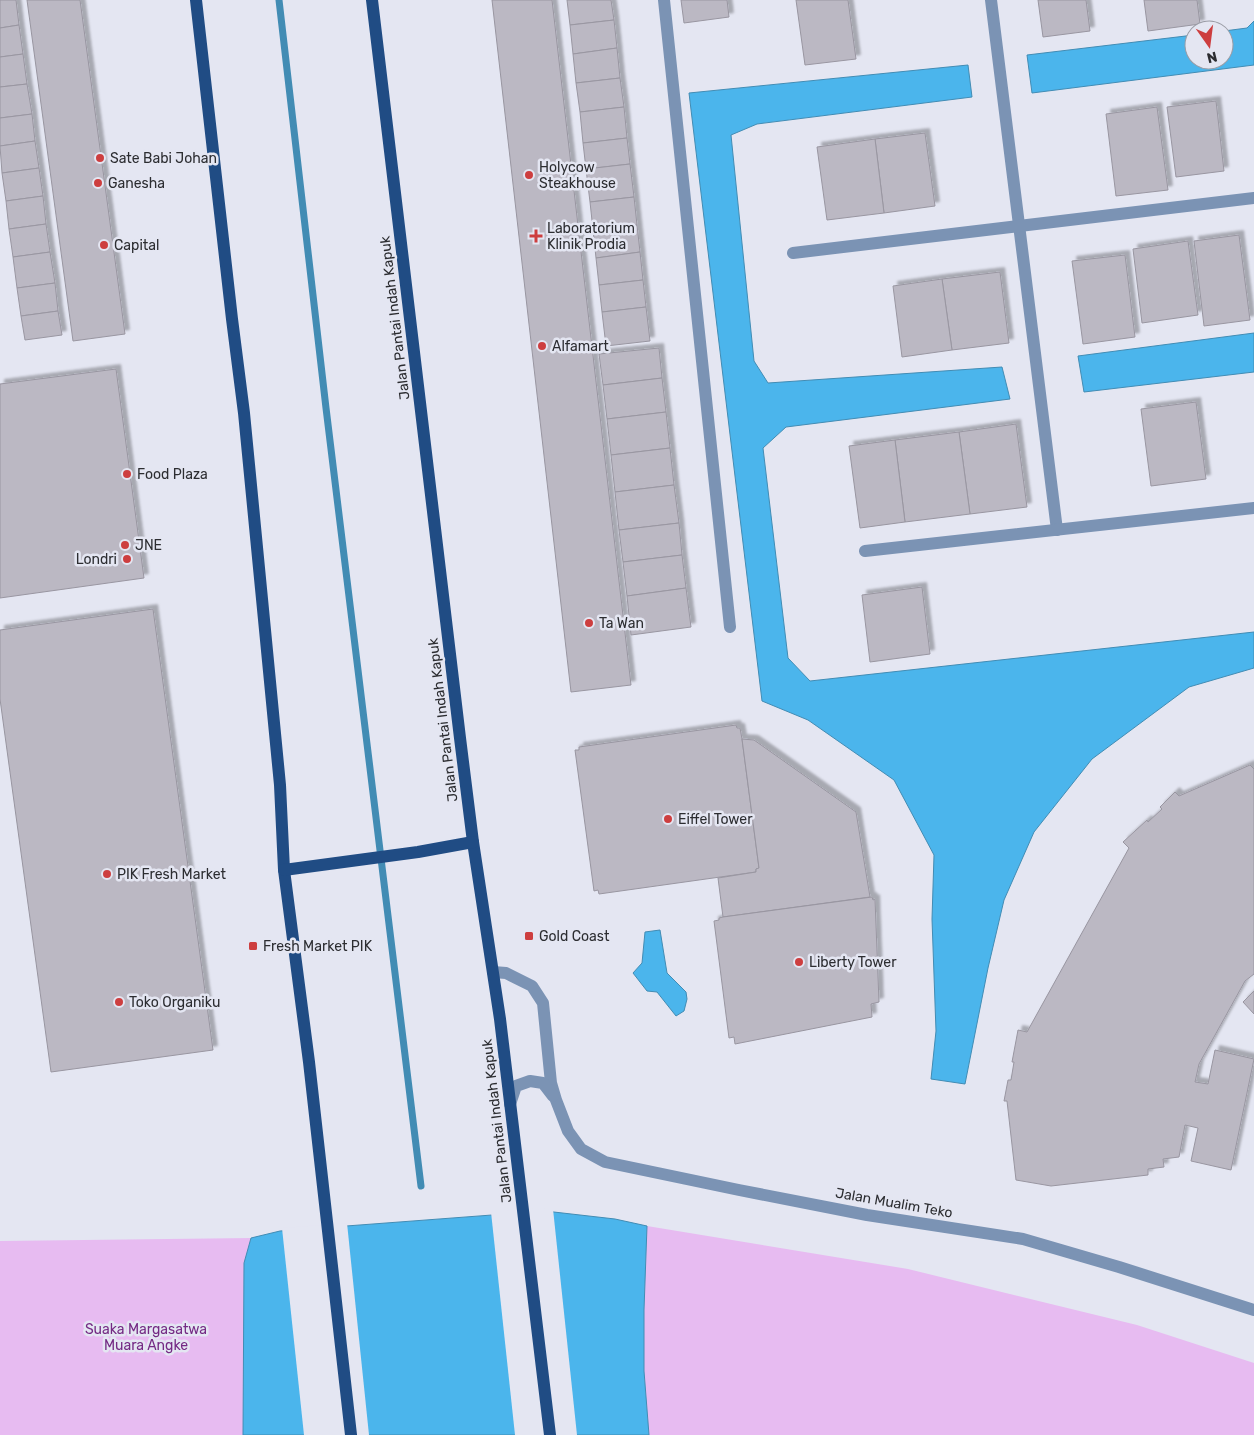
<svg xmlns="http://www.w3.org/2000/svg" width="1254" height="1435" font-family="Rubik,sans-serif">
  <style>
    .green { fill: #e7bbf1 }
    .water { fill: #4bb5ec; stroke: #428cb4 }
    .pier { fill: #e4e6f2 }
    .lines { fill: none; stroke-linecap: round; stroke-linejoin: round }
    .stream { stroke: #428cb4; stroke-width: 7 }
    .building { fill: #bbb8c3; stroke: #9996a1; filter: url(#shadow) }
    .minor { stroke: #7b93b4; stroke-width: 12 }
    .major { stroke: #204c84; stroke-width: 12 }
    .poi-dot { fill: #cd3e3f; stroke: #e4e6f2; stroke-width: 2 }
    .labels { text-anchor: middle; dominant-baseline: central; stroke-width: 5; stroke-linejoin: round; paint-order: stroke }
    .poi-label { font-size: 14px; fill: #2c2d31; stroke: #e4e6f2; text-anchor: start }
    .street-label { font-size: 14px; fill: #2c2d31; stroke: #e4e6f2 }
    .park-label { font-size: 14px; fill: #742a84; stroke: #e4e6f2 }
  </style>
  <defs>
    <filter id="shadow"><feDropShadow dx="4.5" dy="-4.5" stdDeviation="1" flood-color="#0004"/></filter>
  </defs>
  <rect width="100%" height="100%" fill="#e4e6f2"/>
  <g class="green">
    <path d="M647,1226L908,1269L1137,1325L1254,1363V1435H649L644,1371V1310Z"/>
    <path d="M251,1238L244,1263L243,1435H0V1241Z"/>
  </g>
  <g class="water">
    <path d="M1254,21V65L1032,93L1027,55L1194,35V60H1224V31L1247,28Z"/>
    <path d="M968,65L972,97L757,124L731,135L754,361L768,383L1002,367L1010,399L786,427L763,448L788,658L810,681L1254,632V668L1189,687L1092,759L1034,832L1004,900L988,968L965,1084L931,1079L936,1031L932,919L934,855L894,780L808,720L762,701L689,93Z"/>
    <path d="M1254,333V372L1084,392L1078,356Z"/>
    <path d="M660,930L667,973L686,992L687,999L684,1011L676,1016L657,992L647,991L633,973L642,963L645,932Z"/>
    <path d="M545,1211L615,1219L647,1226L644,1310V1371L649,1435H243L244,1263L251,1238L280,1231Z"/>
  </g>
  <g class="pier">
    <path d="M545,1208L553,1209L577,1435H515L491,1212Z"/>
    <path d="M347,1223L369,1435H304L282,1228Z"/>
  </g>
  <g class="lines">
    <path class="stream" d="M279,0L326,408L421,1186"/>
  </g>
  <g class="building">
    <path d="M0,0H16L19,25L0,28Z"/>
    <path d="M27,0H80L125,334L73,341Z"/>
    <path d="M492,0H552L631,685L571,692Z"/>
    <path d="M567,0H611L614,20L570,25Z"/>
    <path d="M681,0H727L729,17L684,23Z"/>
    <path d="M796,0H848L856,59L805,65Z"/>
    <path d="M1038,0H1086L1090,31L1043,37Z"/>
    <path d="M1144,0H1197L1200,24L1148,31Z"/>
    <path d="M614,20L617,48L573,54L570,25Z"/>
    <path d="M19,25L23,54L0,57V28Z"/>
    <path d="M617,48L620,78L576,83L573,54Z"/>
    <path d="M23,54L27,84L0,87V57Z"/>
    <path d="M620,78L624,107L580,112L576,83Z"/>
    <path d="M27,84L32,114L0,118V87Z"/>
    <path d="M1216,101L1224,171L1176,177L1167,107Z"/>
    <path d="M624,107L627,138L583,143L580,112Z"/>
    <path d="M1157,107L1168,190L1116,196L1106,114Z"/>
    <path d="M32,114L35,141L0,146V118Z"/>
    <path d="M925,133L935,206L884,213L875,139Z"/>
    <path d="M627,138L630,164L586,169L583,143Z"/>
    <path d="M875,139L884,213L827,220L817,147Z"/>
    <path d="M35,141L39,168L2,173L0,146Z"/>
    <path d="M630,164L634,197L590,202L586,169Z"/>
    <path d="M39,168L43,196L6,201L2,173Z"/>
    <path d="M43,196L46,224L9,229L6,201Z"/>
    <path d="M634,197L637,225L593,230L590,202Z"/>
    <path d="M46,224L50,252L13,257L9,229Z"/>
    <path d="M637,225L640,252L596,258L593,230Z"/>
    <path d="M1239,235L1250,320L1204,326L1194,241Z"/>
    <path d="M1188,241L1198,315L1142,323L1133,249Z"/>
    <path d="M50,252L55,283L17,288L13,257Z"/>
    <path d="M640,252L643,280L599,285L596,258Z"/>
    <path d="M1125,255L1135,337L1083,344L1072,261Z"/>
    <path d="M1000,272L1009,343L952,350L942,279Z"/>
    <path d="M942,279L952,350L902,357L893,286Z"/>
    <path d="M643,280L646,307L602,312L599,285Z"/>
    <path d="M55,283L58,311L21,316L17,288Z"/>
    <path d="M646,307L650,341L606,346L602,312Z"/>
    <path d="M58,311L62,335L25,340L21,316Z"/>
    <path d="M659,348L662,378L603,385L599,354Z"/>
    <path d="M116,369L144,578L0,598V384Z"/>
    <path d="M662,378L666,412L607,419L603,385Z"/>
    <path d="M1196,402L1206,479L1151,486L1141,409Z"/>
    <path d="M666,412L670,448L611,455L607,419Z"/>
    <path d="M1016,424L1027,507L970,514L959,432Z"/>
    <path d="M959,432L970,514L905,522L895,440Z"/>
    <path d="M895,440L905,522L860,528L849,446Z"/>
    <path d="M670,448L674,485L615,492L611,455Z"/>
    <path d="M674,485L679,523L619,530L615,492Z"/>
    <path d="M679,523L682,555L623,562L619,530Z"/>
    <path d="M682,555L686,588L627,596L623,562Z"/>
    <path d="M922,587L930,654L870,662L862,595Z"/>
    <path d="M686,588L691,627L631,635L627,596Z"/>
    <path d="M153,609L213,1050L51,1072L0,699V630Z"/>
    <path d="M736,725L737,728H740L742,739L759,868L756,869V872L599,894L598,890L594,891L575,750H579V747Z"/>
    <path d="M742,739L754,740L856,812L870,897L723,917L718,878L756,872V869L759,868Z"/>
    <path d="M1250,765L1254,769V974L1245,981L1199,1064L1195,1082L1208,1084L1215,1050L1254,1059L1231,1170L1191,1161L1198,1128L1185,1125L1179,1157L1163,1159L1164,1167L1148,1169V1175L1051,1186L1016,1180L1007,1101H1004L1008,1080H1011L1014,1062H1012L1018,1030L1027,1032L1129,848L1123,842L1147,820L1148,822L1162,809L1160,807L1175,792L1179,796Z"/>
    <path d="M872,897L873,900L875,899L879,1002L871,1004L872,1017L735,1044L734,1037L729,1038L714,921L719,920V918L723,917Z"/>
    <path d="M1254,991V1014L1243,1002Z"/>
  </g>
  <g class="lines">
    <g class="minor">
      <path d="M664,0L730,627"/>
      <path d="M991,0L1057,530"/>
      <path d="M793,253L1254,198"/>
      <path d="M865,551L1254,508"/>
      <path d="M493,972L506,973L532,986L543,1003L551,1083L556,1100L568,1131L581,1149L605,1162L739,1190L867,1215L1023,1239L1119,1267L1254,1310"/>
      <path d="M510,1104L516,1086L530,1081L543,1083L553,1096"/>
    </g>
    <g class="major">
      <path d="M196,0L232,319L244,413L280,785L284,870L309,1062L351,1435"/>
      <path d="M372,0L460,738L473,842L500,1019L550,1435"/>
      <path d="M284,870L418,852L473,842"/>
    </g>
  </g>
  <g class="poi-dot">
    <circle cx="100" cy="158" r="5"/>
    <circle cx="529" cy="175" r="5"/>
    <circle cx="98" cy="183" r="5"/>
    <path d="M533.5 228.5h5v5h5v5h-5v5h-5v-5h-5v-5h5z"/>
    <circle cx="104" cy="245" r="5"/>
    <circle cx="542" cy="346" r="5"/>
    <circle cx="127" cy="474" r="5"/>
    <circle cx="125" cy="545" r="5"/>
    <circle cx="127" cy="559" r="5"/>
    <circle cx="589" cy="623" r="5"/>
    <circle cx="668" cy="819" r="5"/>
    <circle cx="107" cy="874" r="5"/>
    <rect x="524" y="931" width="10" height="10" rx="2.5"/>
    <rect x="248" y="941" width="10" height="10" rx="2.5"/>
    <circle cx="799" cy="962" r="5"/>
    <circle cx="119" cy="1002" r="5"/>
  </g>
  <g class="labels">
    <g class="poi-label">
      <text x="110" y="158">Sate Babi Johan</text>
      <text x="539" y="167">Holycow<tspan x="539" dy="16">Steakhouse</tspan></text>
      <text x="108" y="183">Ganesha</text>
      <text x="547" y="228">Laboratorium<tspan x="547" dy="16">Klinik Prodia</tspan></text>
      <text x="114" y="245">Capital</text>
      <text x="552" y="346">Alfamart</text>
      <text x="137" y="474">Food Plaza</text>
      <text x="135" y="545">JNE</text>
      <text x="117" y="559" text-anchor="end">Londri</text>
      <text x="599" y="623">Ta Wan</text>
      <text x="678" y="819">Eiffel Tower</text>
      <text x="117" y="874">PIK Fresh Market</text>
      <text x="539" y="936">Gold Coast</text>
      <text x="263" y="946">Fresh Market PIK</text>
      <text x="809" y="962">Liberty Tower</text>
      <text x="129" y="1002">Toko Organiku</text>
    </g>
    <g class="street-label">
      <text transform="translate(395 318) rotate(-97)">Jalan Pantai Indah Kapuk</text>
      <text transform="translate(443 720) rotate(-97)">Jalan Pantai Indah Kapuk</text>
      <text transform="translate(497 1121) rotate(-97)">Jalan Pantai Indah Kapuk</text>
      <text transform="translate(894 1203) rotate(10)">Jalan Mualim Teko</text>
    </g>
    <g class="park-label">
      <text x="146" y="1329">Suaka Margasatwa<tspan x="146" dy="16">Muara Angke</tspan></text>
    </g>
  </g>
  <g transform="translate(1209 45) rotate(166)"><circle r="24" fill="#e4e6f2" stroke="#9a9ca5"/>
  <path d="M0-4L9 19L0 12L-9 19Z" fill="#cd3e3f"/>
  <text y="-8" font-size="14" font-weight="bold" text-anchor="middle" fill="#2c2d31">N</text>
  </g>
</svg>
